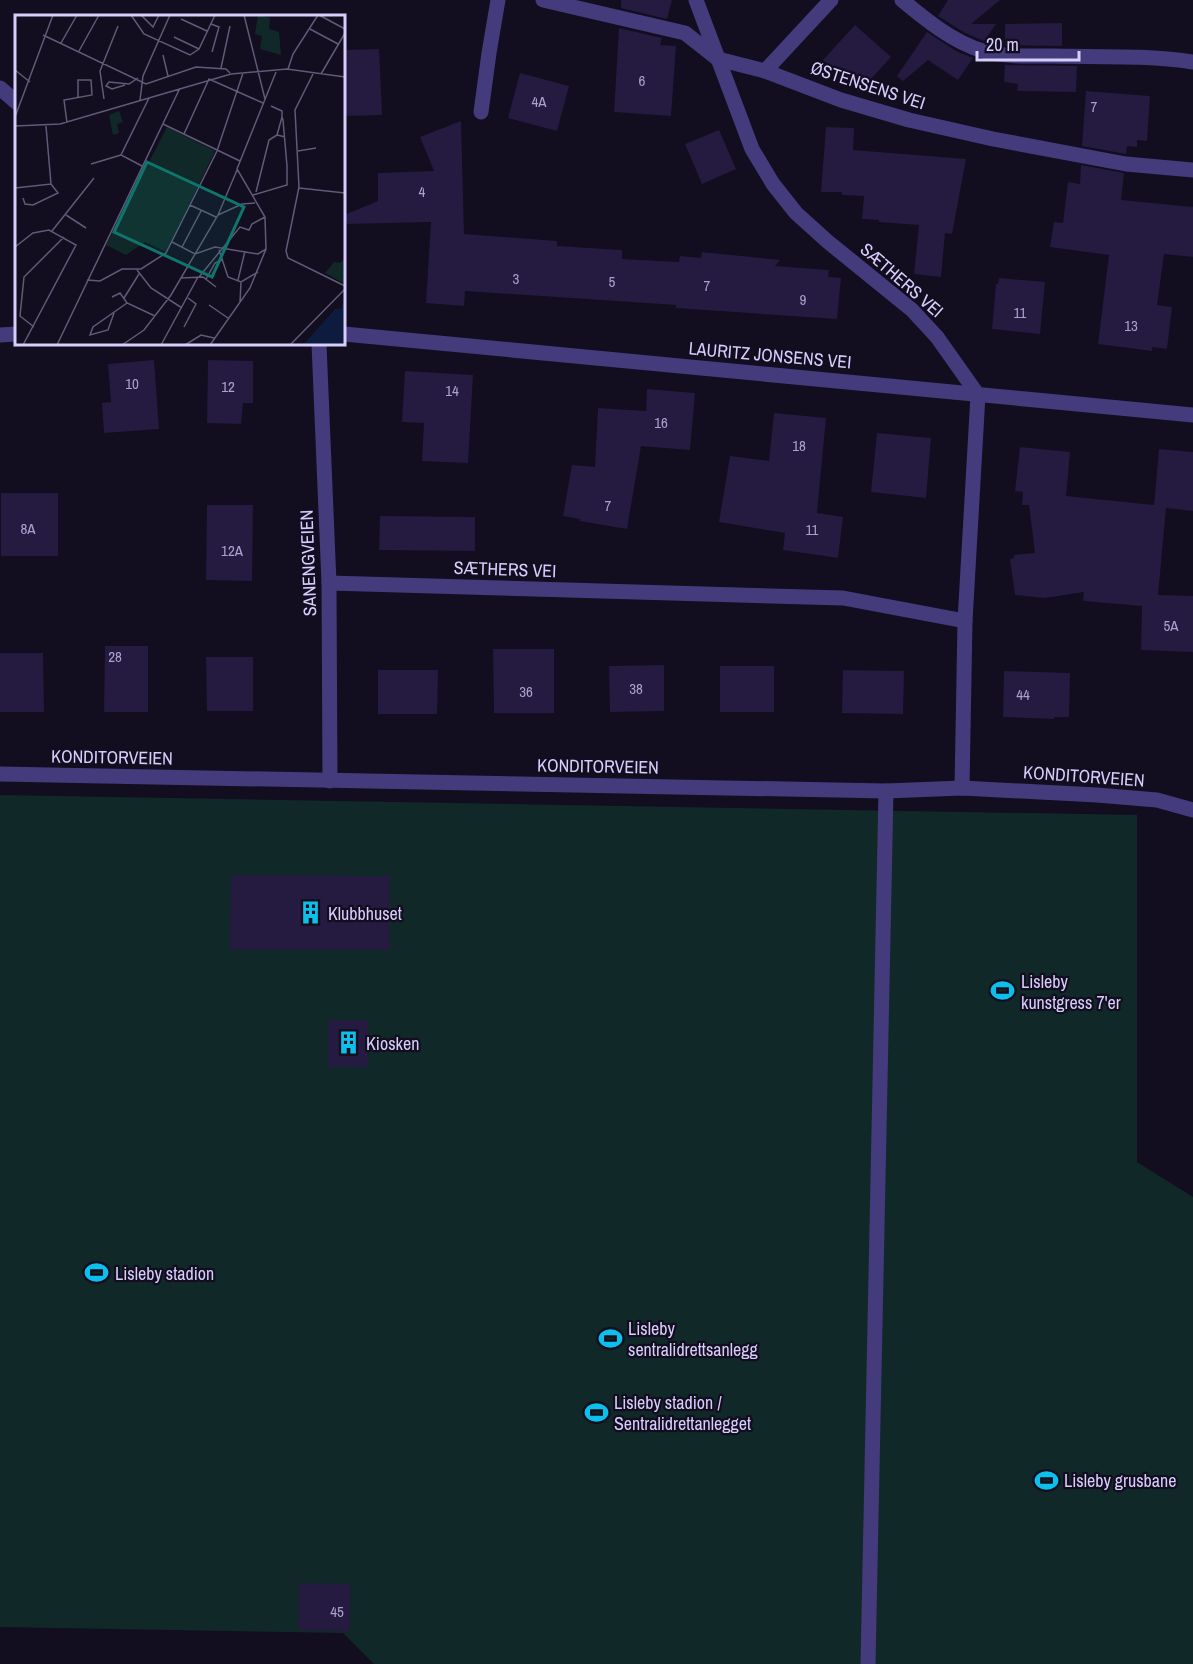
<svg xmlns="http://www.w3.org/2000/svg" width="1193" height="1664" font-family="'Archivo Narrow',sans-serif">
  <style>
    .green { fill: #112829 }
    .building { fill: #251a3f }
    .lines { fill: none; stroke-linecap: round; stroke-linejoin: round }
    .lane { stroke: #433b7c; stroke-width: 15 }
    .street { stroke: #433b7c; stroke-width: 15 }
    .labels { text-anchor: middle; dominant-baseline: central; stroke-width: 4.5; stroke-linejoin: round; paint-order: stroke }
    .number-label { font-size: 15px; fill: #aaa1ce }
    .street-label { font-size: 18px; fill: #d7cefd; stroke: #120d1f }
    .poi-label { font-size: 18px; fill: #d7cefd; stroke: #120d1f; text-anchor: start }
    .inset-road { fill: none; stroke: #615a78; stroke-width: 1.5 }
    .view { fill: #0f766e; fill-opacity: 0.15; stroke: #0f766e; stroke-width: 3 }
    .inset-edge { fill: none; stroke: #d7cefd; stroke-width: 3 }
  </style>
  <rect width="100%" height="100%" fill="#120d1f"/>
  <path class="green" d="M0,795L1137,815V1162L1193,1197V1664H374L343,1633L0,1627Z"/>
  <g class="building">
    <path d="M621,0H672L667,19L621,8Z"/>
    <path d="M948,0H1000L971,24H996L984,41L965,33L938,16Z"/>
    <path d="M1062,23V46L1005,45V24Z"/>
    <path d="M855,25L891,57L859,92L823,60Z"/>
    <path d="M619,28L662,38L660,45L676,46L671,116L614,112Z"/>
    <path d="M927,32L956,51L973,58L958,80L928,60L903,81L897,76Z"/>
    <path d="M379,49L382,115L344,116V50Z"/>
    <path d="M1005,65L1077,66L1076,92L1017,91L1018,84L1004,82Z"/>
    <path d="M520,73L569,86L557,131L508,118Z"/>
    <path d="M1086,91L1150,96L1147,141L1137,140V147L1127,146L1126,154L1082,146Z"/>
    <path d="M461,121L464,234L557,241V246L622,250V259L679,262L680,256L701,258L702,252L780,260L775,266L829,270L828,277L841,278L837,319L676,308V305L465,291L464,306L426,303L431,222L344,224V215L378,201V173L434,171L420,137Z"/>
    <path d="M826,127L854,128L853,150L966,159L952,234L945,233L941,277L914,274L919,225L879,222V220L862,219L864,196L842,195V192H821Z"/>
    <path d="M719,130L736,169L702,184L685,144Z"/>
    <path d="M1081,165L1124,173L1121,200L1193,207V257L1164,254L1157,305L1172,307L1167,349L1152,347V351L1098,344L1109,255L1050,247L1054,222L1063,223L1068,182L1080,184Z"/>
    <path d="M999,278L1045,282L1040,334L992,329L996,284H998Z"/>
    <path d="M154,360L159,429L104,433L102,403L111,402L108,364Z"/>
    <path d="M208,360L253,361V403H243L241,424L207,423Z"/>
    <path d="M405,371L473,375L468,463L422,461L424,423L402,422Z"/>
    <path d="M647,389L695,393L690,450L641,446L627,529L580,521V519L563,516L572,465L595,467L598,408L646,411Z"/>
    <path d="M774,413L826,418L817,513L843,517L838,558L783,550L785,533L719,522L730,456L769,461Z"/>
    <path d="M877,433L931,438L926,498L871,492Z"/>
    <path d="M1020,447L1070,452L1066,496L1154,505L1159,449L1193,452V511L1166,508L1158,595L1193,596V652L1141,650L1142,606L1083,601L1084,592L1044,598L1015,595L1010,559L1014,558V555L1035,553L1029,505H1022L1023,492L1015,491Z"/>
    <rect x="1" y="493" width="57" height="63"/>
    <path d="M207,505H253L252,581L206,580Z"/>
    <path d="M380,516L475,517V551L379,550Z"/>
    <path d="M105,646H148V712H104Z"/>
    <path d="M493,649H554V713H494Z"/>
    <path d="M0,653H43L44,712H0Z"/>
    <path d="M206,657H253V711H207Z"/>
    <path d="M664,665V711L610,712L609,666Z"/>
    <rect x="720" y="666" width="54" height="46"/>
    <path d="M378,670H438L437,714H378Z"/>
    <path d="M843,670L904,671L903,714L842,713Z"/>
    <path d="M1004,671L1070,673L1069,717H1054V719L1003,717Z"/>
    <path d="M231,875L390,876V950H230Z"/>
    <rect x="328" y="1020" width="40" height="47"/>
    <path d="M299,1583L351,1584L349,1631L298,1630Z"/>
  </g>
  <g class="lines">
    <g class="lane">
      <path d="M481,112L489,53L498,0"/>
      <path d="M868,1664L886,791"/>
    </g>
    <g class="street">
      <path d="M543,0L685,33L718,59L765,71L841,100L909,120L993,139L1126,164L1193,170"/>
      <path d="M696,0L752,149L773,184L796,213L827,241L912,310L937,337L978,395L965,621L962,788"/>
      <path d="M902,0C926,20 953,42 983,51C1005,57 1029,56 1051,56C1098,57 1147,55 1193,62"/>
      <path d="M765,71L831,0"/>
      <path d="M0,88L16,102"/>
      <path d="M344,334L1193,415"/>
      <path d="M0,335L16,334"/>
      <path d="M319,344L329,583L330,781"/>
      <path d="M329,583L843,598L965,621"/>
      <path d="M0,774L886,791L962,788L1097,795L1157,800L1193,810"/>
    </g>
  </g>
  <defs>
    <symbol id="building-bare" viewBox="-9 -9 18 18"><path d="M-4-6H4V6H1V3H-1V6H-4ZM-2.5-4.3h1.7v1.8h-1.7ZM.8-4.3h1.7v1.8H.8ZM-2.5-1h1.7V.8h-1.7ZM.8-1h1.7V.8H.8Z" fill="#0bc1ec" stroke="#120d1f" stroke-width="2.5" paint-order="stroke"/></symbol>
    <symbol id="stadium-bare" viewBox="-9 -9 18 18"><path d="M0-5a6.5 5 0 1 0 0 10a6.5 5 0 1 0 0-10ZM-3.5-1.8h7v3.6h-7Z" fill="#0bc1ec" stroke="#120d1f" stroke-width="2.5" paint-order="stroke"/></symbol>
  </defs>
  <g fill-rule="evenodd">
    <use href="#building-bare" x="294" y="896" width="33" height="33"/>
    <use href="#stadium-bare" x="986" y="974" width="33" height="33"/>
    <use href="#building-bare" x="332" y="1026" width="33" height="33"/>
    <use href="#stadium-bare" x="80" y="1256" width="33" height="33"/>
    <use href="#stadium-bare" x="594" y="1322" width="33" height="33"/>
    <use href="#stadium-bare" x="580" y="1396" width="33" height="33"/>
    <use href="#stadium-bare" x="1030" y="1464" width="33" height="33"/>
  </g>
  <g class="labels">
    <g class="number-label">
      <text x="642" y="80">6</text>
      <text x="539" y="101">4A</text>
      <text x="1094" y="106">7</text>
      <text x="422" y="191">4</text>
      <text x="516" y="278">3</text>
      <text x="612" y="281">5</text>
      <text x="707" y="285">7</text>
      <text x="803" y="299">9</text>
      <text x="1020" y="312">11</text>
      <text x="1131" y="325">13</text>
      <text x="132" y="383">10</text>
      <text x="228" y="386">12</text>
      <text x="452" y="390">14</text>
      <text x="661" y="422">16</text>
      <text x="799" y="445">18</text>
      <text x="608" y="505">7</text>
      <text x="28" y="528">8A</text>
      <text x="812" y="529">11</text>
      <text x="232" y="550">12A</text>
      <text x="1171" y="625">5A</text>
      <text x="115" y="656">28</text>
      <text x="636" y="688">38</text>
      <text x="526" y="691">36</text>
      <text x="1023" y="694">44</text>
      <text x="337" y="1611">45</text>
    </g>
    <g class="street-label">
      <text transform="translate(868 85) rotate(18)">ØSTENSENS VEI</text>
      <text transform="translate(902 280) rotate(41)">SÆTHERS VEI</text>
      <text transform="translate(770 355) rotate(5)">LAURITZ JONSENS VEI</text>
      <text transform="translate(308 563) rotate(-92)">SANENGVEIEN</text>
      <text transform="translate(505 569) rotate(2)">SÆTHERS VEI</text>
      <text transform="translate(112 757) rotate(1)">KONDITORVEIEN</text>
      <text transform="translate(598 766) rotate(1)">KONDITORVEIEN</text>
      <text transform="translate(1084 776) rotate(4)">KONDITORVEIEN</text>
    </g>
    <g class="poi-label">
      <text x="328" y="913">Klubbhuset</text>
      <text x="1021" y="981">Lisleby<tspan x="1021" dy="21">kunstgress 7'er</tspan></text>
      <text x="366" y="1043">Kiosken</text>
      <text x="115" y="1273">Lisleby stadion</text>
      <text x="628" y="1328">Lisleby<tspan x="628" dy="21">sentralidrettsanlegg</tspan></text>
      <text x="614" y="1402">Lisleby stadion /<tspan x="614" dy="21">Sentralidrettanlegget</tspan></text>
      <text x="1064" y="1480">Lisleby grusbane</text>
    </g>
  </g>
  <g transform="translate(15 15)">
    <rect width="330" height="330" fill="#120d1f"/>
    <path d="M243,0L255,3L254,14L264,17L266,40L245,34L247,21L240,19ZM104,96L108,107L102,109L104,118L98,120L94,100ZM152,112L200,136L151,237L130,227L111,240L91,230ZM330,243V269L310,258L319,247L325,248Z" fill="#112829"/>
    <path d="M330,282V330H288L320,294H326Z" fill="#0d1b3e"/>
    <path class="inset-road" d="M116,0L129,19L175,40L184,34L200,0M126,0L138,12L144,0M229,0L250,84M304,0L330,14M166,4L192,16M196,9L204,12L197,37M295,14L323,29M28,20L131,69L181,52L211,54L215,58M159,22L184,34M46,28L62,0M64,36L84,0M148,40L153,61M206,53L215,11M273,54L278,39L303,0M0,55L15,67M298,59L280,95L284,172L271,236L273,243L330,271M306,59L330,18M110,70L97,74L91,71L94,67L114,69L123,63M89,84L85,56L103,11M125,85L128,61L155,0M256,91L267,96V102M0,102L38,0M52,108L49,85L77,80L76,65H63V82M148,109L225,146M0,111L45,109L216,59L272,54L330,62M31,111L36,169M169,119L194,64L248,88M283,136L301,133M76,149L106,140M127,151L106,140L134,83M0,173L36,169L43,178L18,190L10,189L8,183M284,173L330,178M241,177L254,125L262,120M238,180L272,170V151L268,105L267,102L262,120L270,122M175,190L201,202M51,200L71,213M203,200L227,189L240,188M37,216L79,163M157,227L180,239L200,232L243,239L251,234M0,232L18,218L34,215L61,230L8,330M167,232L186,196M204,235L213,262L226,267L243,257M122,255L136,273L167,293M184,262L225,212L234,215L237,209L250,202M166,263L188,262L201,272M191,264L200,248L208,244M72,265L85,266L107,254H126L151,238L202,136L228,58M223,265L230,236M97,282L105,278L112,288L140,301M109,283L124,259M225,287L226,267M194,290L213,303M99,298L93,315L75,320L78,312L112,288M19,312L5,301L9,262L49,222M169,312L181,289L173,283M42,330L165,73M107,330L129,315L156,280L203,200L222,155M146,330L183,262M170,330L186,320L199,323M195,330L235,273L251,234L250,202L222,154L261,57M275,330L330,274"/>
    <path class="view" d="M132,147L229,192L197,262L99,217Z"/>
    <rect width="330" height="330" class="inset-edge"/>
  </g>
  <path d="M977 51v9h102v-9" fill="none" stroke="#d7cefd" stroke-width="3"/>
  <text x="986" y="51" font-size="18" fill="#d7cefd" stroke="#120d1f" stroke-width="4.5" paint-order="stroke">20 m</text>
</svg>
